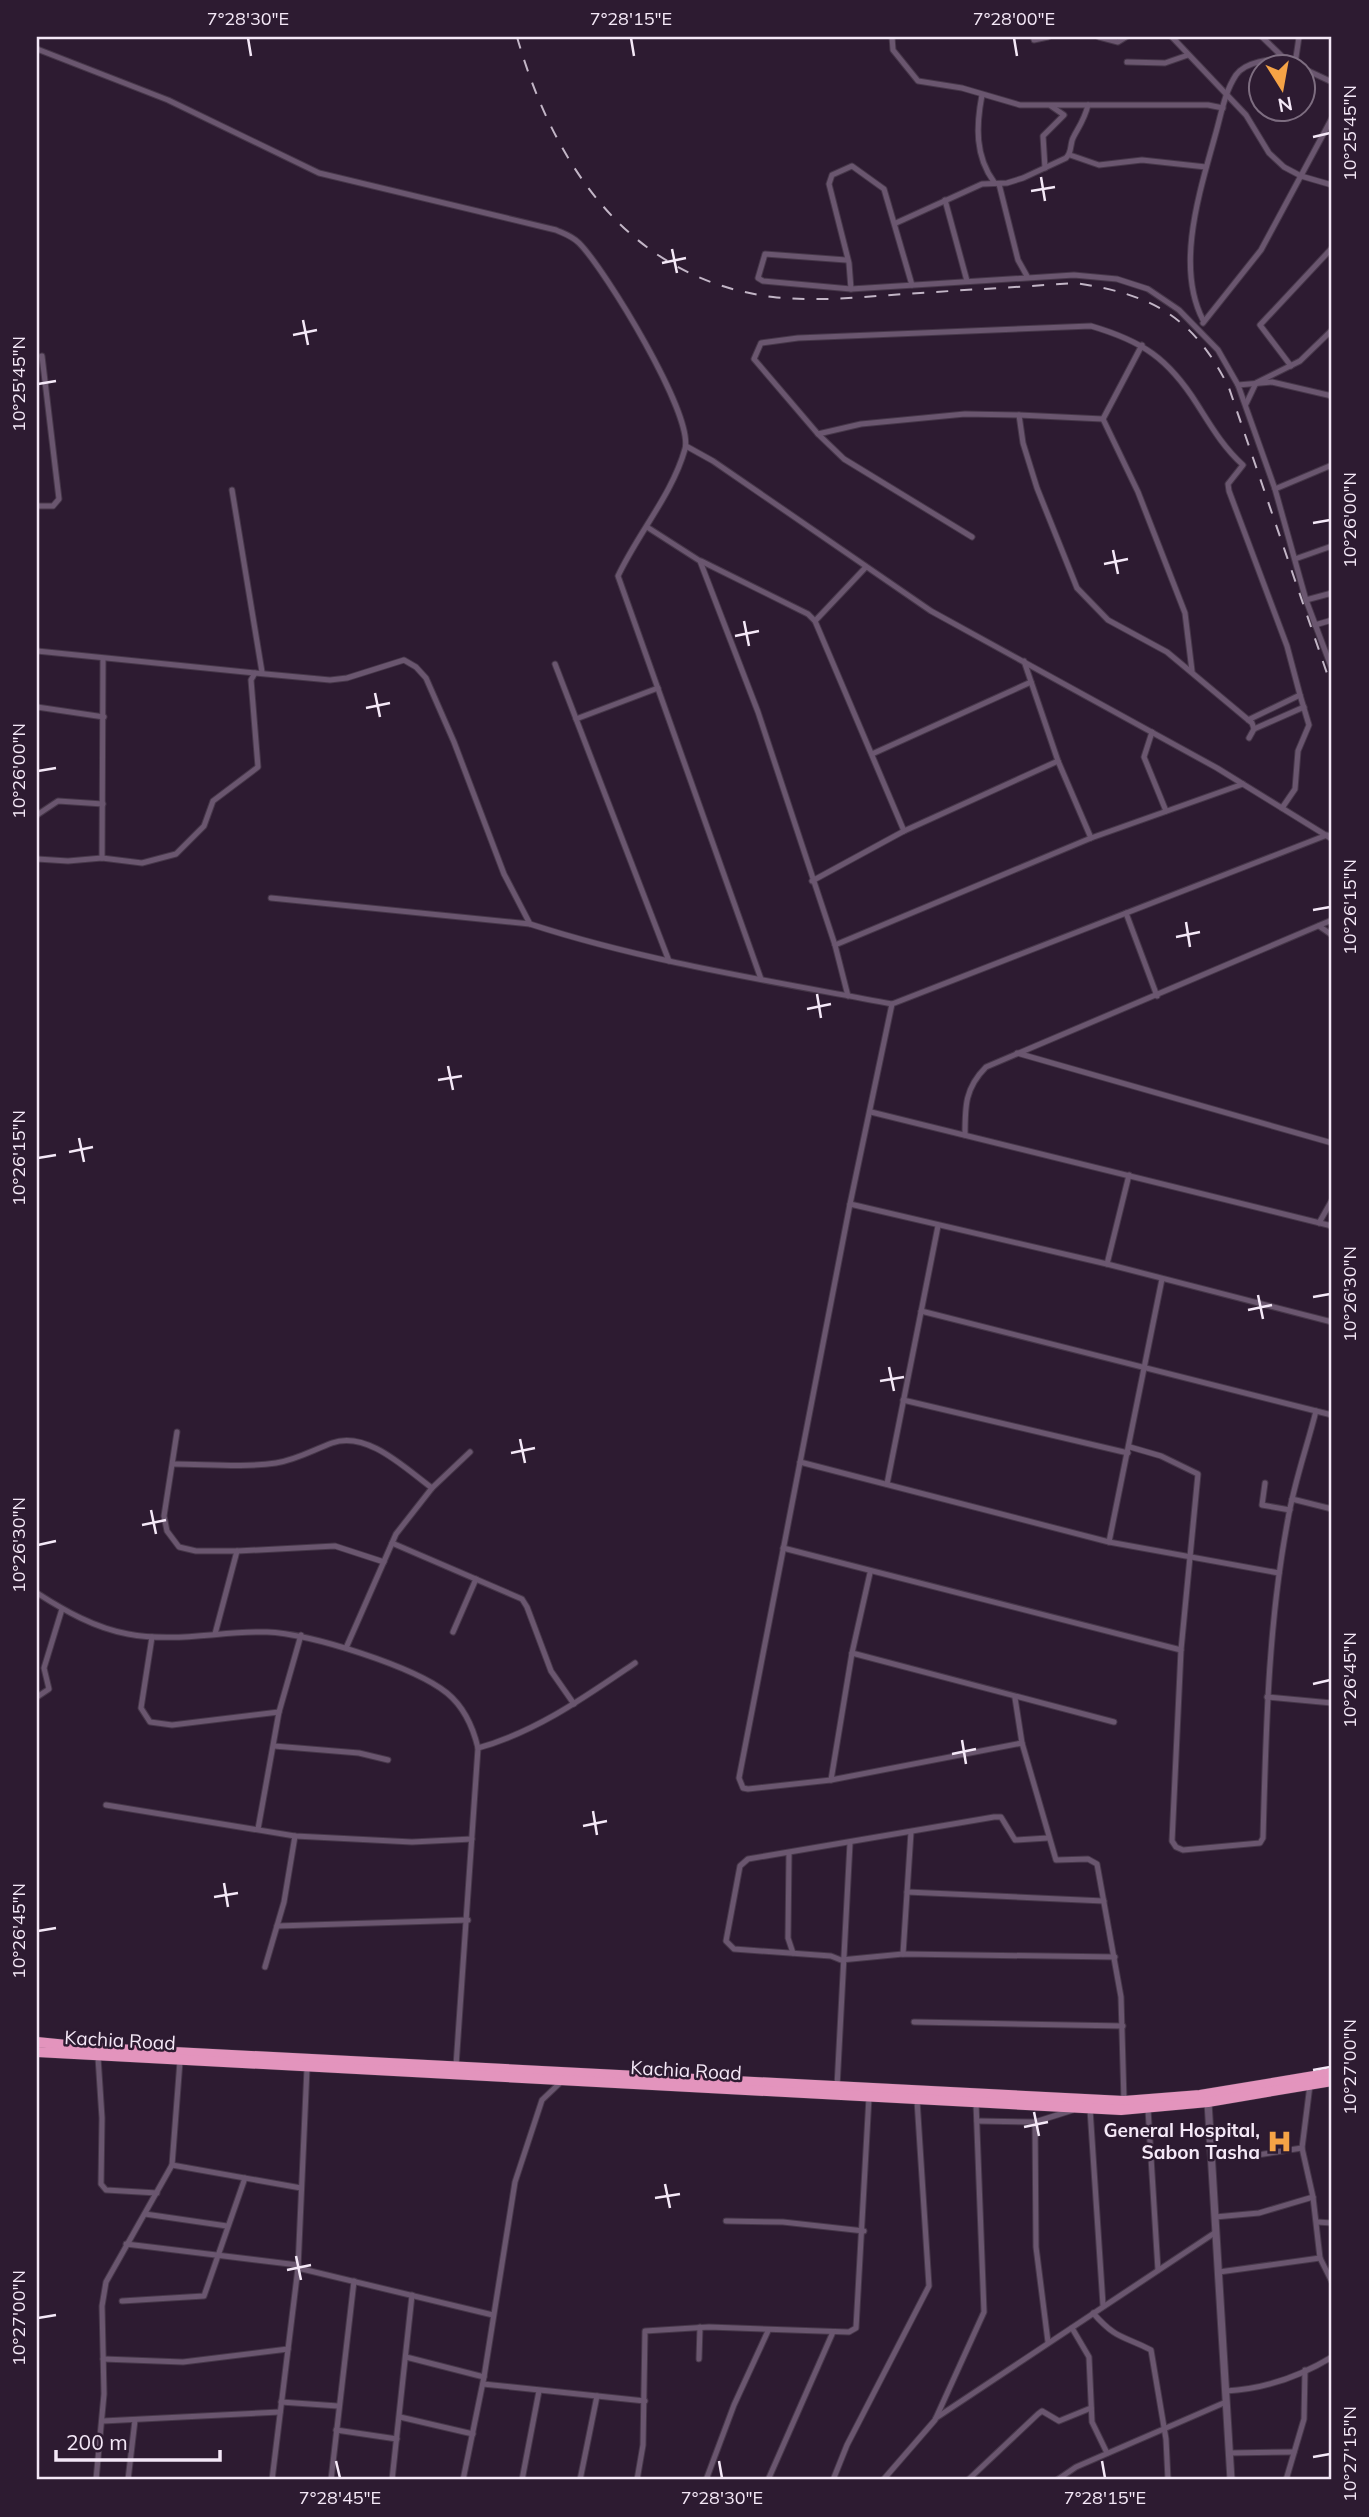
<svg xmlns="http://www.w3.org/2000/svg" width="1369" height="2517" font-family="Mulish,sans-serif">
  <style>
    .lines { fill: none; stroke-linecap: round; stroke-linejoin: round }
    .street-casing { stroke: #463749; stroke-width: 7 }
    .secondary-casing { stroke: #463749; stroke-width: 9 }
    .highway-casing { stroke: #463749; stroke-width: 11 }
    .street { stroke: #6a566f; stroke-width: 5 }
    .secondary { stroke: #6a566f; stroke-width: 7 }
    .highway { stroke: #e394bd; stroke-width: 10 }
    .rail { stroke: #c2b5c6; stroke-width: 2; stroke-dasharray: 12 12; stroke-linecap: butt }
    .ticks { fill: none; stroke: #f4e8f7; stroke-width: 2.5 }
    .labels { text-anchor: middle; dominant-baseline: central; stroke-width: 5; stroke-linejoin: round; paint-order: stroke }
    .street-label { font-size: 19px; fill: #f4e8f7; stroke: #2d1b31 }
    .poi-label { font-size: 19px; font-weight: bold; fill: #f4e8f7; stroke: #2d1b31; text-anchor: end }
    .neatline { fill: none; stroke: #f4e8f7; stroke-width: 2.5 }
    .ticks-label { font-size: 18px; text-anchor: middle; fill: #f4e8f7 }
  </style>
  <rect width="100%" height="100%" fill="#2d1b31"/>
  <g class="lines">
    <defs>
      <g id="street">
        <path d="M892,37L893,50L918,81L962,88L1020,105H1208L1223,108"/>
        <path d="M1099,37L1118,42L1126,37"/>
        <path d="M1172,37L1246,115L1269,153L1284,167L1301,176L1332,185"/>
        <path d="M1262,37L1286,60L1300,66"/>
        <path d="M1034,40L1048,37"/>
        <path d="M37,49L168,100L319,173L556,230C565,234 572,236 579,243C605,269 694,415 685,449C672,495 638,533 618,576L761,979"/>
        <path d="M1127,62L1165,63L1188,55"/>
        <path d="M1295,64L1299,37"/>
        <path d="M1302,68L1332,82"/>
        <path d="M982,95C976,126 975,156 994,182"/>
        <path d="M1070,155L1099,165L1142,160L1206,167"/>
        <path d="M1045,168L1043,136L1064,115L1051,106"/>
        <path d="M999,184L1018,260L1027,276"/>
        <path d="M945,200L967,281"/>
        <path d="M896,223L982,184L1007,183L1023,178L1066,158C1073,151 1069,144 1074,136C1080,125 1085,118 1088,105"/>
        <path d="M846,260L765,254L758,278L763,281L851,289L1074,275L1117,279L1148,289L1179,310L1218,350L1238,385L1275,489L1306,600L1332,669"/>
        <path d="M851,289L849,263L829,184L832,175L852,166L884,189L912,285"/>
        <path d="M1203,320C1175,266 1200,191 1215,136C1221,116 1224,93 1236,75C1245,62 1271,58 1286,60"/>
        <path d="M1203,323L1261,250L1332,118"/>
        <path d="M1291,366L1260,325L1332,248"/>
        <path d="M1238,385L1272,382L1332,396"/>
        <path d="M1246,404L1256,383L1300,361L1332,330"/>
        <path d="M1019,415L1103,419"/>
        <path d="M1103,419L1138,492L1185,613L1192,671"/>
        <path d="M1103,419L1142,345"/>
        <path d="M818,434L844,459L972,537"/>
        <path d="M686,446L713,461L931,611L1217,768L1332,839"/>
        <path d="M1275,489L1332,465"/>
        <path d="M232,490L262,672"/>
        <path d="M37,506H53L59,499L42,356"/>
        <path d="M647,527L700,561L758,712L835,945L848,996"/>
        <path d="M1295,559L1332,546"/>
        <path d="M701,561L808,614L815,621L904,831"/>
        <path d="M1306,600L1332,593"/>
        <path d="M815,621L866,567"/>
        <path d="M1315,625L1332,620"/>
        <path d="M37,651L255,673"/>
        <path d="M1024,661L1058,761L1091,838"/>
        <path d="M555,664L669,961"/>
        <path d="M37,707L104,717"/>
        <path d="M576,719L658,688"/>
        <path d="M1248,720L1300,695L1287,646L1229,491L1228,484L1243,465C1223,447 1211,426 1197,404C1168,358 1142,341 1091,326L798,338L761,343L754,359L818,434L861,424L965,414L1019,415L1023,443L1037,488L1077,588L1108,620L1167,652L1252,723L1254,729L1249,738"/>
        <path d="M1254,729L1304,707"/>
        <path d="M1152,732L1144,757L1166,811"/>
        <path d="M872,754L1031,682"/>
        <path d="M1282,808L1295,789L1298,751L1309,725L1300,695"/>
        <path d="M37,815L58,801L103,804"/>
        <path d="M102,858L103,659"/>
        <path d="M37,859L68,861L102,858L142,863L176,854L204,826L213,801L258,767L251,680L255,673L330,680L347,678L404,660L416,667L426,678L454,742L504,874L530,924C647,962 771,981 892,1004"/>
        <path d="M812,881L904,831L1058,761"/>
        <path d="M271,898L530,924"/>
        <path d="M1126,913L1157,996"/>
        <path d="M1319,926L1332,935"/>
        <path d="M835,945L1091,838L1243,784"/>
        <path d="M1017,1053L1332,1143"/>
        <path d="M871,1112L1332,1226"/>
        <path d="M965,1135C965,1106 965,1088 986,1067L1332,920"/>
        <path d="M850,1204L1107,1264L1332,1322"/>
        <path d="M1319,1223L1332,1200"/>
        <path d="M1107,1264L1129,1175"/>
        <path d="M921,1311L1332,1415"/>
        <path d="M903,1400L1128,1453"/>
        <path d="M177,1432L164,1516L167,1531L179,1547L196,1551H237L335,1546L384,1562"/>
        <path d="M800,1462L1109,1542L1279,1573"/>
        <path d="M173,1464C206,1464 243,1468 276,1463C296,1460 313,1450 332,1443C367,1430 406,1469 432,1488"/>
        <path d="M1265,1483L1262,1505L1290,1510"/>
        <path d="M887,1484L938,1226"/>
        <path d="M1292,1499L1332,1509"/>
        <path d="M1109,1542L1162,1279"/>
        <path d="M392,1543L522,1599L527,1607L551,1671L574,1704"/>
        <path d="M783,1548L1181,1650L1198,1474L1161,1456L1130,1447"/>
        <path d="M37,1593C65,1611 95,1628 128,1634C174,1643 221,1631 267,1632C309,1633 415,1667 447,1693C464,1707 473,1727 478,1748L456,2066"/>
        <path d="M453,1632L476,1579"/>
        <path d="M215,1634L237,1551"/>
        <path d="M152,1637L141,1708L150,1722L172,1725L279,1712"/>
        <path d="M346,1648L396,1534L432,1488L470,1452"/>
        <path d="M1181,1650L1172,1841L1176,1847L1183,1850L1260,1843L1263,1838C1266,1731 1268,1624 1288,1519C1294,1483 1307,1447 1316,1411"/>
        <path d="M852,1653L1114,1722"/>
        <path d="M37,1697L49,1689L44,1668L62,1609"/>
        <path d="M1267,1697L1332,1703"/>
        <path d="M1015,1698L1022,1743"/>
        <path d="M274,1746L359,1753L388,1760"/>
        <path d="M478,1748C536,1732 585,1697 635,1663"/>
        <path d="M831,1780L852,1653L870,1573"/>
        <path d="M106,1805L295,1836L412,1842L472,1839"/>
        <path d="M258,1829L279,1712L301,1635"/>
        <path d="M1048,1838L1015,1840L1001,1817H994L748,1859L740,1866L726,1941L734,1949L831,1956L841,1960L903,1954L1115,1957"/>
        <path d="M789,1853L788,1938L793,1953"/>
        <path d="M907,1892L1104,1901"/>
        <path d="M277,1926L468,1920"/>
        <path d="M903,1954L911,1832"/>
        <path d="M265,1967L284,1902L295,1836"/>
        <path d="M914,2022L1123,2026"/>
        <path d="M98,2057L102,2118L101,2184L106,2190L157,2193"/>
        <path d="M1310,2085L1302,2148L1313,2197L1320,2258L1332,2282"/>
        <path d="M837,2087L850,1843"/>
        <path d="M1124,2101L1121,1997L1097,1864L1088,1859L1056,1860L1022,1743L831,1780L748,1789L743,1788L739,1778L850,1204L892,1004L1327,835"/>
        <path d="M1090,2109L1103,2305"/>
        <path d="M1148,2109L1158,2270"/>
        <path d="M977,2121L1035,2122L1073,2110"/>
        <path d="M1035,2122L1036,2247L1048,2342"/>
        <path d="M1251,2156L1302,2148"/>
        <path d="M172,2165L301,2188"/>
        <path d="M145,2214L227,2226"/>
        <path d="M1215,2217L1259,2213L1313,2197"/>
        <path d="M726,2221L783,2222L864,2231"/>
        <path d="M1317,2222L1332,2223"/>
        <path d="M126,2244L298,2265"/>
        <path d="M298,2268L493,2315"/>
        <path d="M1219,2272L1320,2258"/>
        <path d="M122,2301L204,2296L245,2178"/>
        <path d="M1093,2313C1117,2340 1122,2335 1151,2350L1166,2439L1168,2480"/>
        <path d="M1072,2328L1089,2357L1092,2422L1107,2453"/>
        <path d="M406,2357L484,2377"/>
        <path d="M103,2359L183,2362L288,2349"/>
        <path d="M699,2359L700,2327"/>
        <path d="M483,2384L645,2401"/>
        <path d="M1226,2391C1264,2389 1299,2377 1332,2357"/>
        <path d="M281,2402L338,2406"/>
        <path d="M400,2417L473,2434"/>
        <path d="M936,2418L1216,2232"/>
        <path d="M103,2421L280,2412"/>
        <path d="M336,2430L397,2439"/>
        <path d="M1229,2453L1294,2452"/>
        <path d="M96,2480L104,2394L102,2306L106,2282L172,2165L180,2061"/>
        <path d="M128,2480L135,2420"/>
        <path d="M272,2480L298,2268L307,2068"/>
        <path d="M331,2480L354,2281"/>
        <path d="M392,2480L412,2295"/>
        <path d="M463,2480L484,2377L515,2182L542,2100L562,2081"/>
        <path d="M522,2480L539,2391"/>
        <path d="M580,2480L597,2396"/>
        <path d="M637,2480L643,2445L645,2331L709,2327L849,2332L856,2328L869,2097"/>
        <path d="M706,2480L734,2405L768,2331"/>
        <path d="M768,2480L833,2332"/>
        <path d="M833,2480L847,2445L929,2286L917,2100"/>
        <path d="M883,2480L935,2420L984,2312L976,2103"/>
        <path d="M968,2480L1038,2414L1042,2411L1059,2421L1091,2408"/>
        <path d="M1057,2480L1076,2467L1226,2402"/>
        <path d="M1286,2480L1304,2419L1305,2370"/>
      </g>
      <path id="secondary" d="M1208,2102L1231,2480"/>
      <g id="highway">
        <path d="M37,2042L97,2048L1124,2101L1200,2095L1332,2073"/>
        <path d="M37,2052L1121,2110L1208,2102L1332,2081"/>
      </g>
    </defs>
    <use href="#street" class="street-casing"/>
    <use href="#secondary" class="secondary-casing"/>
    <use href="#highway" class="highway-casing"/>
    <use href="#street" class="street"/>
    <use href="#secondary" class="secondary"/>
    <use href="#highway" class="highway"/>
    <path class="rail" d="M517,37C554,165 629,279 773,297C817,302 861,297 905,294C962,290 1019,287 1075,283C1152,294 1194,317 1229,388L1332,688"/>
  </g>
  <path class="ticks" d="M248,38L251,56M631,38L634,56M1014,38L1017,56M1313,137L1330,133M1041,177L1045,201M1031,191L1055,187M672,249L677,273M662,263L686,258M303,320L308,345M293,335L317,330M38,384L56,381M1313,523L1330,520M1113,550L1118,574M1104,564L1128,559M744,621L749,646M735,636L759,631M375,693L380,717M366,708L390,703M38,771L56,768M1313,910L1330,907M1186,922L1190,947M1176,937L1200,932M817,994L821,1018M807,1009L831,1004M448,1066L453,1090M438,1080L462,1076M79,1138L84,1162M69,1152L93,1147M38,1158L56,1155M1258,1295L1263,1319M1313,1297L1330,1294M1248,1310L1272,1305M889,1367L894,1391M880,1381L904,1377M520,1439L525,1463M511,1453L535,1448M151,1510L156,1534M142,1525L166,1520M38,1545L56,1541M1313,1684L1330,1680M962,1740L966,1764M952,1754L976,1749M593,1811L597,1835M583,1826L607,1821M224,1883L228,1907M214,1897L238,1893M38,1931L56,1928M1313,2070L1330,2067M1034,2112L1039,2136M1024,2127L1048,2122M665,2184L670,2208M655,2198L680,2194M296,2256L301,2280M287,2270L311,2265M38,2318L56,2315M1313,2457L1330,2454M336,2461L340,2478M719,2461L722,2478M1102,2461L1105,2478"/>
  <defs>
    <symbol id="hospital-bare" viewBox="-9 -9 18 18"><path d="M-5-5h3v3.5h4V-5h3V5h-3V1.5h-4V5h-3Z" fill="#f5a346" stroke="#2d1b31" stroke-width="2.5" paint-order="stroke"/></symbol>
  </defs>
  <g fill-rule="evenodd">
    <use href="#hospital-bare" x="1262" y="2124" width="35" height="35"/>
  </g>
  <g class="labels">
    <g class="street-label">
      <text transform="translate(120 2040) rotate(3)">Kachia Road</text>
      <text transform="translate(686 2070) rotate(3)">Kachia Road</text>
    </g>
    <g class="poi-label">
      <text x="1260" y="2130">General Hospital,<tspan x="1260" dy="22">Sabon Tasha</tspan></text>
    </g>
  </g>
  <rect width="1369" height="2517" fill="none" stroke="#2d1b31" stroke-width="77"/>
  <g transform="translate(1282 88) rotate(169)"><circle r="33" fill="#2d1b31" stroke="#7d6d80" stroke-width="2"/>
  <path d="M0-5L12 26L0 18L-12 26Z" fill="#f5a346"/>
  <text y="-10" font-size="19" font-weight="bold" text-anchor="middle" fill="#f4e8f7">N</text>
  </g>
  <path d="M56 2450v10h164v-10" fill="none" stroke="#f4e8f7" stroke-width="3.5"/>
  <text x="66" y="2450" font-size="21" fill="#f4e8f7" stroke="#2d1b31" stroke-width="5" paint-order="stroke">200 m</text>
  <rect x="38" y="38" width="1292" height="2440" class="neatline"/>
  <g class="ticks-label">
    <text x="248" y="25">7°28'30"E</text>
    <text x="631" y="25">7°28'15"E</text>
    <text x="1014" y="25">7°28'00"E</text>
    <text transform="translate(1350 133) rotate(-90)" y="6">10°25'45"N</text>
    <text transform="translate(19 384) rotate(-90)" y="6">10°25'45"N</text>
    <text transform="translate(1350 520) rotate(-90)" y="6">10°26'00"N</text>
    <text transform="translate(19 771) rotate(-90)" y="6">10°26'00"N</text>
    <text transform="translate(1350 907) rotate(-90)" y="6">10°26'15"N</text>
    <text transform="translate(19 1158) rotate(-90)" y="6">10°26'15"N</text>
    <text transform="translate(1350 1294) rotate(-90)" y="6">10°26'30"N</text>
    <text transform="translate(19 1545) rotate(-90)" y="6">10°26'30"N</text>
    <text transform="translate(1350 1680) rotate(-90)" y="6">10°26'45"N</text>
    <text transform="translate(19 1931) rotate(-90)" y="6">10°26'45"N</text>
    <text transform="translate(1350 2067) rotate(-90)" y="6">10°27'00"N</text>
    <text transform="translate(19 2318) rotate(-90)" y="6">10°27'00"N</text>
    <text transform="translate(1350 2454) rotate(-90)" y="6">10°27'15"N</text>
    <text x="340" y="2504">7°28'45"E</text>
    <text x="722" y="2504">7°28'30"E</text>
    <text x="1105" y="2504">7°28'15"E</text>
  </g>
</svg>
